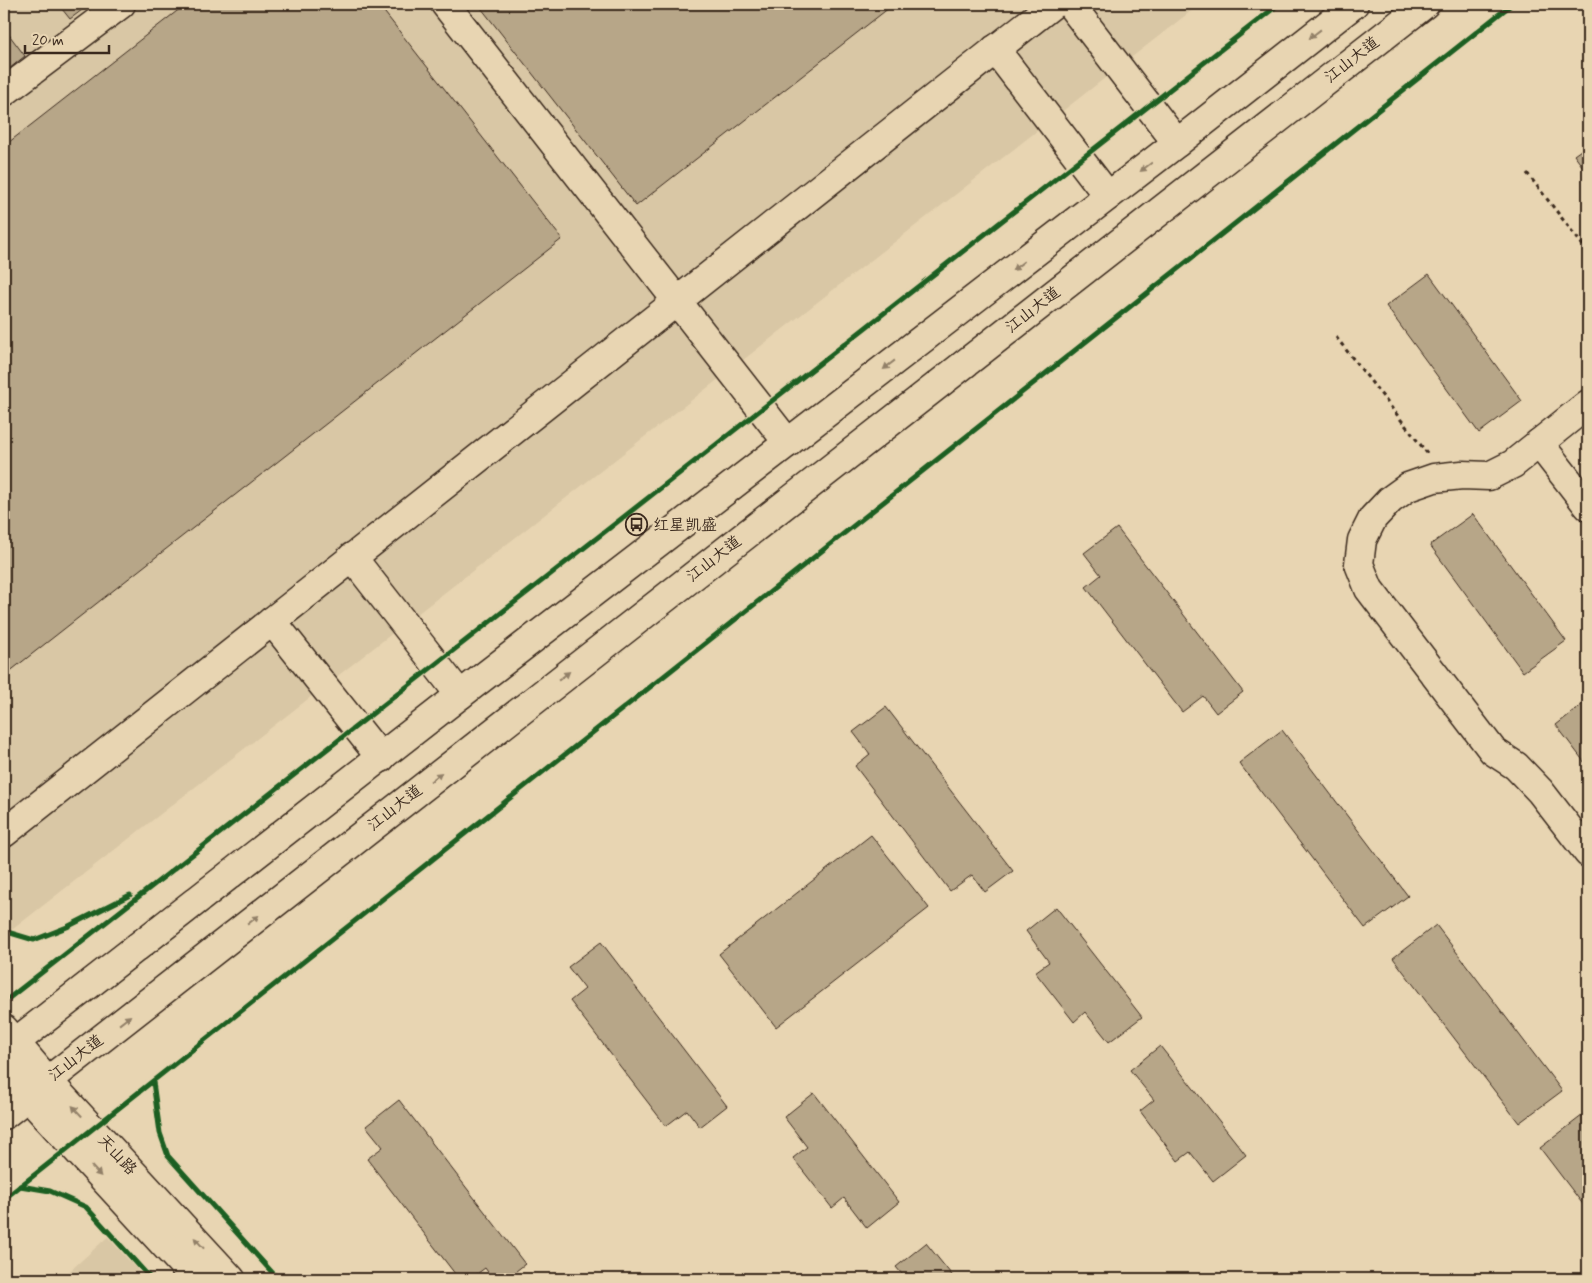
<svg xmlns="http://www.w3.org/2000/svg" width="1592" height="1283" font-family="Mynerve,'LXGW WenKai TC',sans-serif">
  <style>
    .built { fill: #d9c7a5 }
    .building { fill: #b7a688; stroke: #3b2a1e }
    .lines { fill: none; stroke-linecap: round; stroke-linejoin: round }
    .minor-casing { stroke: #3b2a1e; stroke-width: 31 }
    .major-casing { stroke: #3b2a1e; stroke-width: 31 }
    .path { stroke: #3b2a1e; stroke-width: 3; stroke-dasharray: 4 4; stroke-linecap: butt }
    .minor { stroke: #e8d5b2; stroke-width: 28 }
    .major { stroke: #e8d5b2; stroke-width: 28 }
    .cycleway-casing { stroke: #e8d5b2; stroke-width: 8 }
    .cycleway { stroke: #1b5e20; stroke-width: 5 }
    .oneway { fill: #928068 }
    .labels { text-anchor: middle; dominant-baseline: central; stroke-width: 5; stroke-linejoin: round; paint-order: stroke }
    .street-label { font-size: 16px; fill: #3b2a1e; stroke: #e8d5b2 }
    .poi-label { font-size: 16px; fill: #3b2a1e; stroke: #e8d5b2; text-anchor: start }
  </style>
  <rect width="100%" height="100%" fill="#e8d5b2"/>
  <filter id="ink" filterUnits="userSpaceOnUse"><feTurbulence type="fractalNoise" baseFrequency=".02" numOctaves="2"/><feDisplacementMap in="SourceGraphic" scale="10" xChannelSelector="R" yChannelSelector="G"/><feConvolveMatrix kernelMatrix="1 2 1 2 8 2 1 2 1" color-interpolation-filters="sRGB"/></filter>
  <g filter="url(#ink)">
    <g class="built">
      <path d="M4,4H1200L4,936Z"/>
      <path d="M113,1232L154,1279H61Z"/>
    </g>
    <g class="building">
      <path d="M58,4H90L70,19Z"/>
      <path d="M186,4H378L562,239L4,676V146Z"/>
      <path d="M478,4H894L636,206Z"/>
      <path d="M4,28L25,56L4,73Z"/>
      <path d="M1588,145V174L1574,155Z"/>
      <path d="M1429,274L1522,401L1479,433L1386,306Z"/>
      <path d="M1473,514L1566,641L1523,672L1430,545Z"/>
      <path d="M1117,528L1243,692L1216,713L1203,696L1182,712L1086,587L1101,575L1084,553Z"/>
      <path d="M1588,700V767L1556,725Z"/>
      <path d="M886,707L1013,871L985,892L972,875L950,891L855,766L870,754L853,732Z"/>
      <path d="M1282,730L1408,896L1365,928L1239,763Z"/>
      <path d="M871,835L929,908L776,1027L719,954Z"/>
      <path d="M1056,907L1142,1017L1109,1042L1085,1012L1074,1022L1035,972L1049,962L1026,931Z"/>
      <path d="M1436,925L1562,1091L1519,1123L1393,958Z"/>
      <path d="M601,942L727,1106L700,1127L687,1110L666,1126L570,1001L585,989L568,967Z"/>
      <path d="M1160,1046L1246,1155L1213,1181L1190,1152L1178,1161L1140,1111L1154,1100L1130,1070Z"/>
      <path d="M814,1093L899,1202L867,1228L844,1198L832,1208L793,1158L807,1147L784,1117Z"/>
      <path d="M399,1100L525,1264L506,1279H493L485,1268L470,1279H459L367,1159L383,1147L366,1126Z"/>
      <path d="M1583,1115L1588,1122V1211L1540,1148Z"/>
      <path d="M926,1243L955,1279H906L896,1267Z"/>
    </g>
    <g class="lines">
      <defs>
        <g id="minor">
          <path d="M445,4L788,443"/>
          <path d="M1070,4L1177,143"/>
          <path d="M995,49L1108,196"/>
          <path d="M4,92L121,4"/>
          <path d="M1588,404L1513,464L1489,476L1462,475L1434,478L1408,487L1390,500L1373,518L1362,540L1359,564L1369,589L1493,751L1516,766L1540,791L1588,853"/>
          <path d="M1539,443L1588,506"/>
          <path d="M352,557L460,695"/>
          <path d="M272,621L381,758"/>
          <path d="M4,833L1053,4"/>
          <path d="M4,1029L47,1080L231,1279"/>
          <path d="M4,1071L196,1279"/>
        </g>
        <g id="major">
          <path d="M4,1051L460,695L1177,143L1354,4"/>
          <path d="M4,1115L1425,4"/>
        </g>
      </defs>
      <use href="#minor" class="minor-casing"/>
      <use href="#major" class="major-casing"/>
      <g class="path">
        <path d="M1527,173L1588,252"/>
        <path d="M1336,337L1427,453"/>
      </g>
      <use href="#minor" class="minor"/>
      <use href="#major" class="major"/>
      <defs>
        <g id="cycleway">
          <path d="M4,931L34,940L67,927L130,895"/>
          <path d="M4,1002L1279,4"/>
          <path d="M153,1082L160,1133L168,1156L278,1279"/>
          <path d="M20,1186L50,1191L86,1207L151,1279"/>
          <path d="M4,1199L1512,4"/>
        </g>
      </defs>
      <use href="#cycleway" class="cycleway-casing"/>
      <use href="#cycleway" class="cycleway"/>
    </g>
    <defs><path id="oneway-solid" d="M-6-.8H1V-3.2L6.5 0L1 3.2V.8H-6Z" transform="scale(1.25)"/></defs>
    <g class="oneway">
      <use href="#oneway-solid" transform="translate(1315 34) rotate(142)"/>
      <use href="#oneway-solid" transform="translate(1146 167) rotate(143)"/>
      <use href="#oneway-solid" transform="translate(1018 266) rotate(142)"/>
      <use href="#oneway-solid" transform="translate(889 365) rotate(142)"/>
      <use href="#oneway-solid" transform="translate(564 676) rotate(-38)"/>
      <use href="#oneway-solid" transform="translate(436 777) rotate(-38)"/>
      <use href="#oneway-solid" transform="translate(253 920) rotate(-38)"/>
      <use href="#oneway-solid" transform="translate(125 1020) rotate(-38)"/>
      <use href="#oneway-solid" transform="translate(77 1111) rotate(-133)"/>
      <use href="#oneway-solid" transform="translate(96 1171) rotate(47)"/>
      <use href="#oneway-solid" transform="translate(199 1243) rotate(-132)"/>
    </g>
  </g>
  <defs>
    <symbol id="bus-ring" viewBox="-11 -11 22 22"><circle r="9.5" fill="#e8d5b2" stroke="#3b2a1e" stroke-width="1.5"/><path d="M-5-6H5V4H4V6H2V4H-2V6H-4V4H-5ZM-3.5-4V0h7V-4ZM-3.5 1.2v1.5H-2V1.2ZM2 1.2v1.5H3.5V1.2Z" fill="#3b2a1e"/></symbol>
  </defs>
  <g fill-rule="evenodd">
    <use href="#bus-ring" x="624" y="512" width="25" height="25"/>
  </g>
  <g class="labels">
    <g class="street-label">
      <text transform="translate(1352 60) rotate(-38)">江山大道</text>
      <text transform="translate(1033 310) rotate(-38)">江山大道</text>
      <text transform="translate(714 559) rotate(-38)">江山大道</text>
      <text transform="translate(395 808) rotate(-38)">江山大道</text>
      <text transform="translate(76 1058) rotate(-38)">江山大道</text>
      <text transform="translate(117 1155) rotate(47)">天山路</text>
    </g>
    <g class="poi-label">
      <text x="653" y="525">红星凯盛</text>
    </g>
  </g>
  <rect width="1592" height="1283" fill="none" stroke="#e8d5b2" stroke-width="20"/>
  <rect x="10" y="10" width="1572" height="1263" fill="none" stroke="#3b2a1e" stroke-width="2" filter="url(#ink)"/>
  <path d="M25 45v8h84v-8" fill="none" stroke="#3b2a1e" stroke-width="2.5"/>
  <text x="32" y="45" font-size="15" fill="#3b2a1e" stroke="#e8d5b2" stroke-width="4" paint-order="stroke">20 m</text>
</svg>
